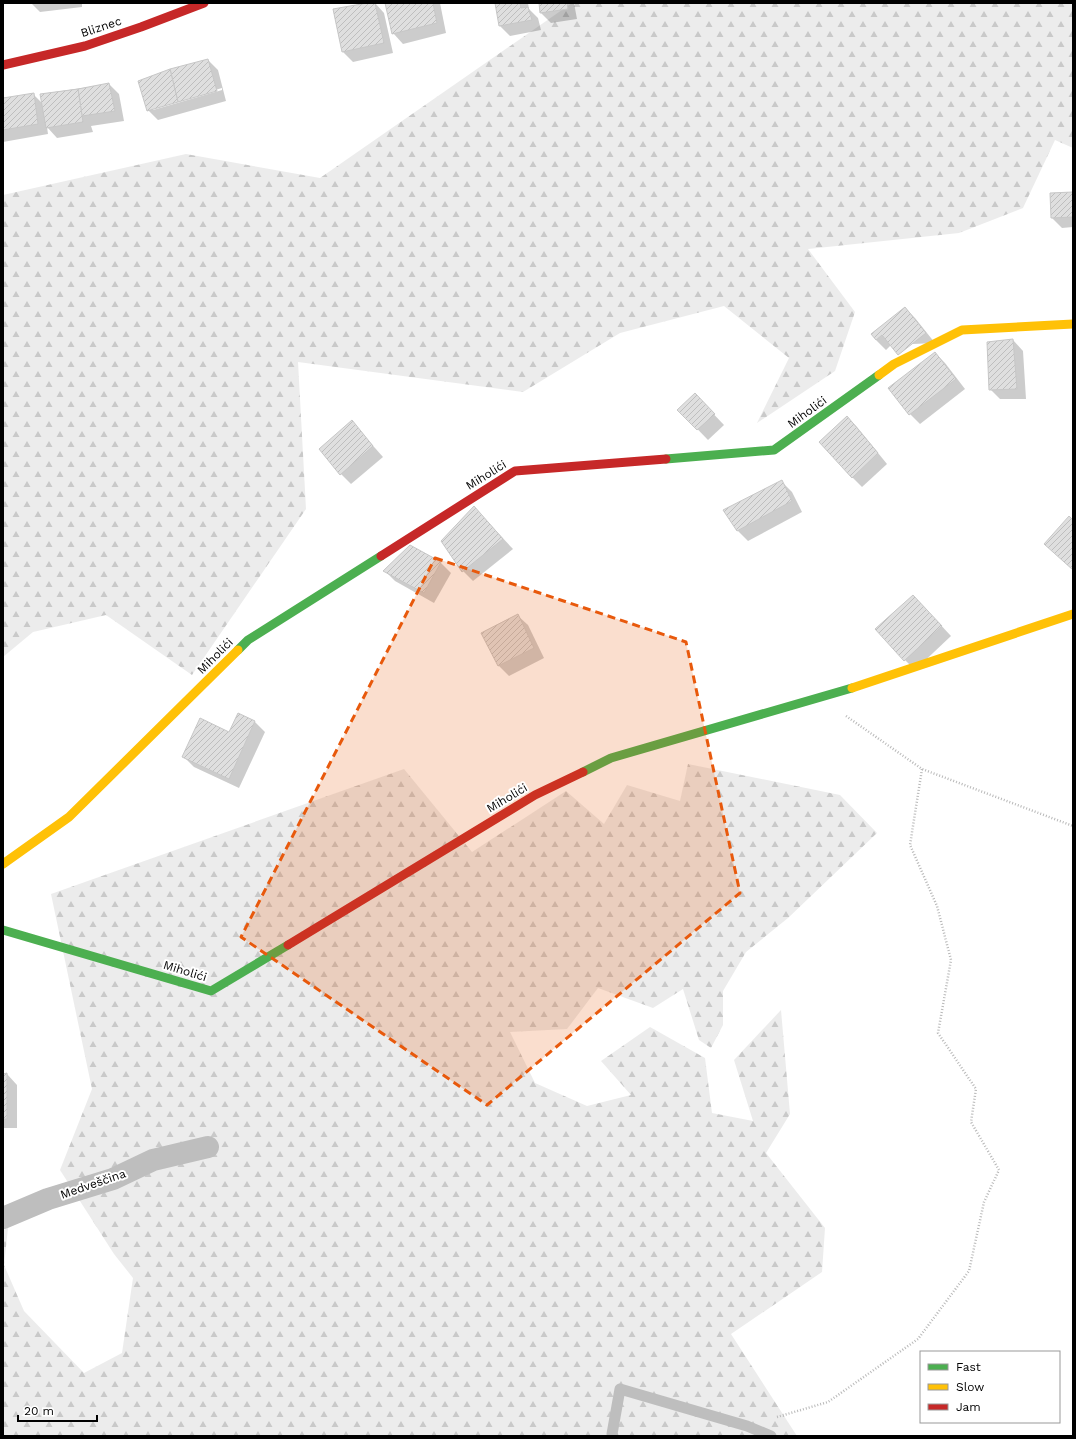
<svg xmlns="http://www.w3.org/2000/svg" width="1076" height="1439" font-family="'Work Sans',sans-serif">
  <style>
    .forest { fill: url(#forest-firs) }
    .shadow { fill: #0003; fill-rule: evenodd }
    .building { fill: url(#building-hatch); stroke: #c7c7c7 }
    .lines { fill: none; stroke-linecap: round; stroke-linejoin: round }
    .path { stroke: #b9b9b9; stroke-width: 2.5; stroke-dasharray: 1 2; stroke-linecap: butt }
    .lane { stroke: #bebebe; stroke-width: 11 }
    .street { stroke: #bebebe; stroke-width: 22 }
    .fast { stroke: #4caf50; stroke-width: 9 }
    .slow { stroke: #ffc107; stroke-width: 9 }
    .jam { stroke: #c62828; stroke-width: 9 }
    .marked { fill: #e8590c; fill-opacity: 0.2; stroke: #e8590c; stroke-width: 3; stroke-dasharray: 8 5; stroke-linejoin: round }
    .labels { text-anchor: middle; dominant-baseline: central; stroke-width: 4; stroke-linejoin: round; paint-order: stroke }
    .street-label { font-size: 12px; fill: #000; stroke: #fff }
  </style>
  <defs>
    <pattern id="forest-firs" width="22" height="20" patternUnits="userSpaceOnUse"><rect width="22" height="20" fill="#ececec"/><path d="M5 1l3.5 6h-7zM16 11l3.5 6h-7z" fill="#c9c9c9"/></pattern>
    <pattern id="building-hatch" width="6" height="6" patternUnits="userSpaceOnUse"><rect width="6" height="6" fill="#dfdfdf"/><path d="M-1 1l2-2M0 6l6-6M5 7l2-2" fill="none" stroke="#bebebe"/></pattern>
  </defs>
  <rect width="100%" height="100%" fill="#fff"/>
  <g class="forest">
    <path d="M572,3H1073V148L1055,140L1023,208L959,233L808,249L855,312L835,371L757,423L789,358L724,306L620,333L523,392L298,362L306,509L192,675L106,615L33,632L3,657V195L186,154L320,178Z"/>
    <path d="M688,764L840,795L877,833L788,918L746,952L723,991V1025L711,1048L699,1040L683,989L653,1008L598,988L567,1029L510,1032L535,1083L587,1106L631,1095L601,1061L650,1027L705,1058L712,1113L753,1121L734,1060L781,1010L790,1114L766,1153L825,1228L822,1272L731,1334L797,1436H3V1230L8,1228L4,1265L24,1311L84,1373L122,1353L133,1278L114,1254L60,1170L92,1089L51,894L404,769L472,852L566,791L604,824L627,785L680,801Z"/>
  </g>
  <g class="shadow">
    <path d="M31,3H82V7L40,12Z"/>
    <path d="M372,3H375L384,13L393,53L353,62L343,52Z"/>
    <path d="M386,3H440L446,33L403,44L393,33Z"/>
    <path d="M496,3H528L529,9L538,18L541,30L510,36L500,26Z"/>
    <path d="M540,3H574L577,19L551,23L541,13Z"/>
    <path d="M208,60L218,70L226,101L158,120L148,110ZM222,88V90L153,110V108Z"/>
    <path d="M109,84L119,94L124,121L91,126L93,132L57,138L47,127L48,134L3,142V99L33,94L43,104L41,94Z"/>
    <path d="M1073,193V227L1062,228L1052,218Z"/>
    <path d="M905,308L915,318L935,343L891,345L886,350L876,340Z"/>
    <path d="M1013,340L1023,351L1026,399H1000L990,389Z"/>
    <path d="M935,353L945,363L965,389L920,424L910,414L890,389Z"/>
    <path d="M705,405L724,425L708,440L679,410Z"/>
    <path d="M847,417L857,427L887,464L862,487L852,477Z"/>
    <path d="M352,422L383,457L351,484L341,474Z"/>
    <path d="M782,482L792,492L802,512L748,541L738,531L725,511Z"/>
    <path d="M484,518L513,549L473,581L463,571Z"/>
    <path d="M411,547L441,563L451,573L434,603L395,581L385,571Z"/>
    <path d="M923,606L951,636L915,670L905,660Z"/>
    <path d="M517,615L528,625L544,658L509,676L499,666L483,633Z"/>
    <path d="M238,714L255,722L265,732L239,788L194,767L184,757L230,733Z"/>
    <path d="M7,1074L17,1085V1128H3V1075Z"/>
  </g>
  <g class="building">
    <path d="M367,3H375L384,43L342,52L333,9Z"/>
    <path d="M385,3H433L437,23L392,34Z"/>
    <path d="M495,3H520L521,8L528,7L532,20L499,26Z"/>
    <path d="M539,3H567L568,9L540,13Z"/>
    <path d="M208,59L217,91L178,102L170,69Z"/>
    <path d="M170,69L178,102L147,111L138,81Z"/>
    <path d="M109,83L115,111L82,116L78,89Z"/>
    <path d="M78,89L83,122L46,128L40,94Z"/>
    <path d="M34,93L38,124L3,130V98Z"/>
    <path d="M1073,192V217L1051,218L1050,193Z"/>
    <path d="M905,307L926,333L898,355L882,335L876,340L871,334Z"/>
    <path d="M1013,339L1017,389L989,390L987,342Z"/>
    <path d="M935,352L956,379L909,415L888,388Z"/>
    <path d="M695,393L715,414L697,430L677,410Z"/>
    <path d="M847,416L878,453L852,478L819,442Z"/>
    <path d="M352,420L373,446L340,475L319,449Z"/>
    <path d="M782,480L792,501L737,531L723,510Z"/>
    <path d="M474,506L503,539L462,572L441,541Z"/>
    <path d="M1069,516L1073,520V570L1044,544Z"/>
    <path d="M410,545L441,562L424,593L383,571Z"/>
    <path d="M913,595L942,626L904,661L875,629Z"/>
    <path d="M518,614L534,648L498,666L481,633Z"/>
    <path d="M238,713L255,721L229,779L182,757L200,718L229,732Z"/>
    <path d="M7,1073V1119H3V1074Z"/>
  </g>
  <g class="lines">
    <g class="path">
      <path d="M846,716L922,769L1073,826"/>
      <path d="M777,1417L828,1402L918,1339L969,1271L984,1202L999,1170L971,1122L976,1089L938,1033L951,960L937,906L910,845L922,769"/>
    </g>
    <path class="lane" d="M613,1436L612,1434L620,1389L747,1426L771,1436"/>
    <path class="street" d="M3,1218L48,1199L113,1179L153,1160L208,1147"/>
    <g class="fast">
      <path d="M666,459L774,450L879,375"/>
      <path d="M238,650L248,640L381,556"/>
      <path d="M583,772L611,758L852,688"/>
      <path d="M3,930L211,991L288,945"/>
    </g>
    <g class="slow">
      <path d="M879,375L894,364L962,330L1073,324"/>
      <path d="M852,688L1073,614"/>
      <path d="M3,864L69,817L238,650"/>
    </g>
    <g class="jam">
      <path d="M3,65L85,46L141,27L204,3"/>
      <path d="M381,556L515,471L666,459"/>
      <path d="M288,945L535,795L583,772"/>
    </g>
  </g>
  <path class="marked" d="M435,558L686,642L740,893L487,1105L241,937Z"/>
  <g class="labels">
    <g class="street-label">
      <text transform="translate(101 27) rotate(-18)">Bliznec</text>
      <text transform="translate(807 412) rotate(-36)">Miholići</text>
      <text transform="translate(486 475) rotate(-32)">Miholići</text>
      <text transform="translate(215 656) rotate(-45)">Miholići</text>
      <text transform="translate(507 798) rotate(-31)">Miholići</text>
      <text transform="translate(185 971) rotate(17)">Miholići</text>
      <text transform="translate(93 1184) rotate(-19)">Medveščina</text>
    </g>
  </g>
  <rect width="1076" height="1439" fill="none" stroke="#000000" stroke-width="8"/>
  <rect x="920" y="1351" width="140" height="72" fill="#ffffff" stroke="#999999"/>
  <rect x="928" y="1364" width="20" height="6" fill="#4caf50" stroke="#999999"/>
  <text x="956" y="1371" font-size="12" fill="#000000">Fast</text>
  <rect x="928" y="1384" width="20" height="6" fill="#ffc107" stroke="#999999"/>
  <text x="956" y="1391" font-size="12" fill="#000000">Slow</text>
  <rect x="928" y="1404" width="20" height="6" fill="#c62828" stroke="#999999"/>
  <text x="956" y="1411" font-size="12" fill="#000000">Jam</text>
  <path d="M18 1415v6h79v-6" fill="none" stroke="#000000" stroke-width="2"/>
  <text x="24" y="1415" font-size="12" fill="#000000" stroke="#ffffff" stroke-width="3" paint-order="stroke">20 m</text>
</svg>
